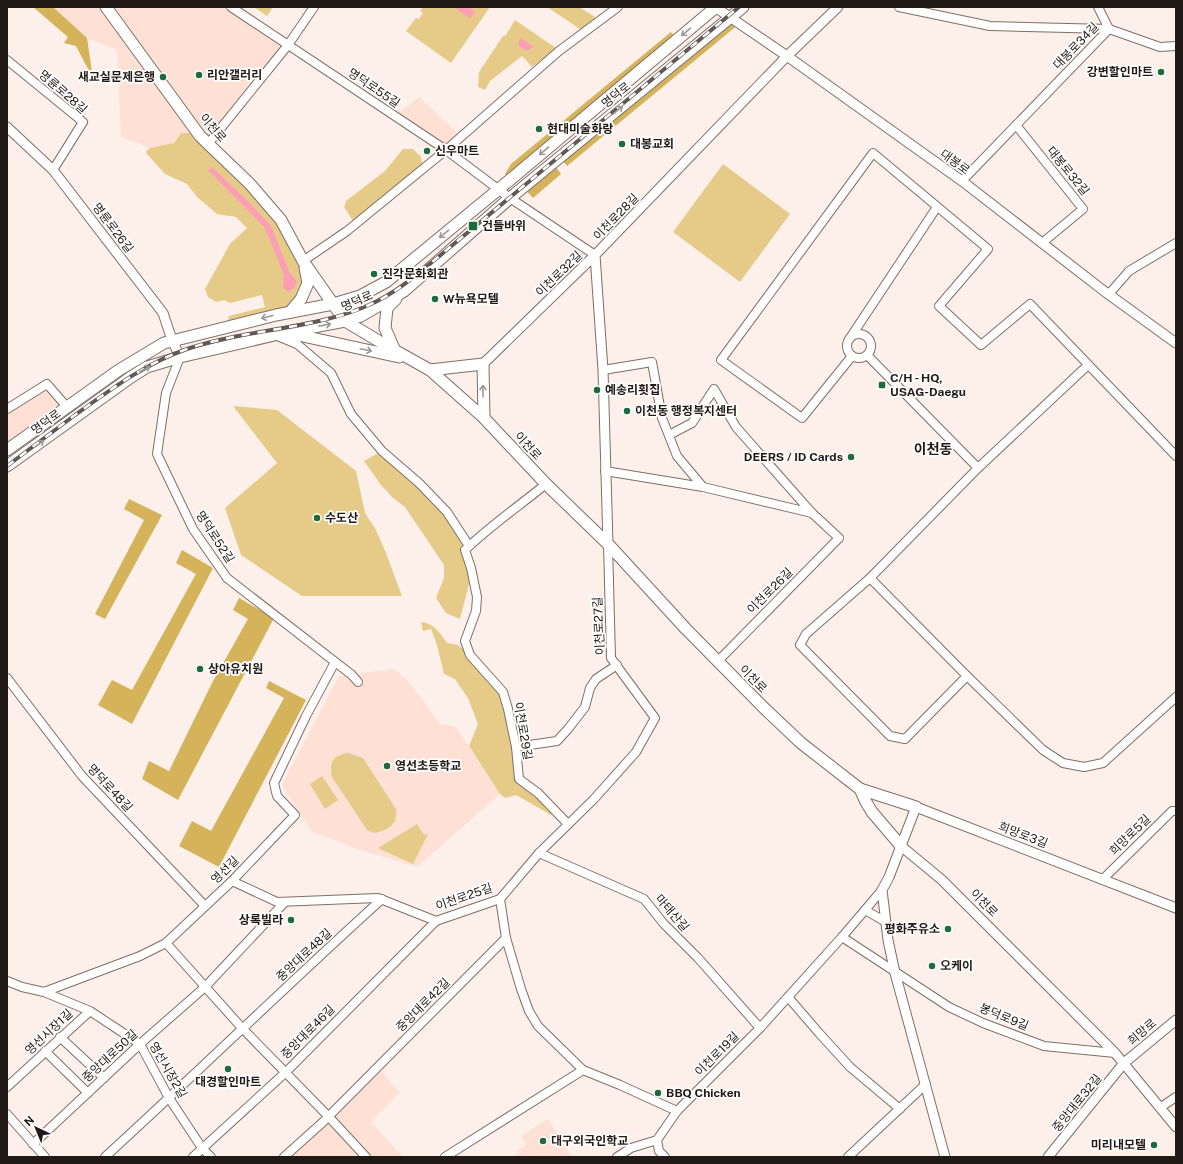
<svg xmlns="http://www.w3.org/2000/svg" width="1183" height="1164" font-family="'Public Sans','Noto Sans KR',sans-serif">
  <style>
    .built { fill: #fee1d4 }
    .green { fill: #e6cb88 }
    .forest { fill: #d4b35b }
    .water { fill: #fc9fb5 }
    .lines { fill: none; stroke-linecap: round; stroke-linejoin: round }
    .minor-casing { stroke: #816e65; stroke-width: 10 }
    .tertiary-casing { stroke: #816e65; stroke-width: 11 }
    .secondary-casing { stroke: #816e65; stroke-width: 13 }
    .minor { stroke: #fff; stroke-width: 8 }
    .tertiary { stroke: #fff; stroke-width: 9 }
    .secondary { stroke: #fff; stroke-width: 11 }
    .rail-casing { stroke: #625955; stroke-width: 4 }
    .rail { stroke: #fff; stroke-width: 2.5; stroke-dasharray: 8; stroke-linecap: butt }
    .oneway { stroke: #9c9897 }
    .poi-dot { fill: #1d6b3b; stroke: #fff; stroke-width: 1.5 }
    .labels { text-anchor: middle; dominant-baseline: central; stroke-width: 3.5; stroke-linejoin: round; paint-order: stroke }
    .street-label { font-size: 12px; fill: #221a17; stroke: #fff }
    .poi-label { font-size: 12px; font-weight: bold; fill: #221a17; stroke: #fff; text-anchor: start }
    .quarter-label { font-size: 14px; font-weight: bold; fill: #221a17; stroke: #fff }
  </style>
  <rect width="100%" height="100%" fill="#fdf0ea"/>
  <g class="built">
    <path d="M53,7H230L288,45L208,144L181,133L171,144L150,148L121,137L117,50L87,38Z"/>
    <path d="M419,97L461,136L446,150L395,116Z"/>
    <path d="M47,384L67,407L7,450V409Z"/>
    <path d="M394,669L409,682L440,724L455,726L500,794L417,867L357,849L311,831L282,785L339,676Z"/>
    <path d="M378,1067L400,1093L371,1122L403,1157H283Z"/>
    <path d="M548,1119L572,1157H513L519,1153L517,1150L526,1145L521,1136Z"/>
  </g>
  <g class="green">
    <path d="M254,7H273L267,16Z"/>
    <path d="M423,7H490L451,63L406,31L416,18L419,19L423,13L420,11Z"/>
    <path d="M547,7H579L595,17L583,31Z"/>
    <path d="M515,20L556,48L532,67L522,56L490,81L485,90L478,87L479,72L503,36L506,35Z"/>
    <path d="M181,133H198L281,220L308,283L290,312L226,327L229,316L265,307L262,295L230,303L225,300L216,302L208,297L205,289L230,244L247,228L236,217L217,214L197,197L187,184L165,174L147,154L146,151L150,148L174,143Z"/>
    <path d="M403,149H413L421,157L423,168L355,224L344,207L346,201L385,171Z"/>
    <path d="M723,164L790,214L740,282L673,232Z"/>
    <path d="M233,406L277,410L356,471L365,513L376,530L386,553L402,596H302L241,555L225,508L277,463Z"/>
    <path d="M382,451L419,483L469,546L465,550L472,572L460,619L446,613L436,598L444,578V565L405,507L392,497L381,485L364,461Z"/>
    <path d="M421,622C435,624 439,632 447,643L458,645L470,655L503,692L519,779L555,811L551,815L516,795L505,798L500,794L469,746L478,724L468,698L455,679L444,674L437,645L431,629L423,631Z"/>
    <path d="M348,753L363,758L396,809C398,825 388,830 374,833L367,830L332,777C329,762 333,755 348,753Z"/>
    <path d="M322,776L338,800L325,809L310,784Z"/>
    <path d="M417,824L424,835L428,834L413,864L378,848Z"/>
  </g>
  <g class="forest">
    <path d="M33,7H53L87,38L92,72L88,69L76,46L64,43L68,37Z"/>
    <path d="M730,18L739,24L567,166L560,157Z"/>
    <path d="M671,32L677,40L510,180L505,174L511,164Z"/>
    <path d="M553,163L561,174L533,198L523,187Z"/>
    <path d="M129,499L162,515L105,619L95,614L144,520L124,509Z"/>
    <path d="M182,550L213,568L132,724L98,705L112,680L132,690L196,574L176,563Z"/>
    <path d="M239,598L274,618L178,800L142,779L149,761L169,771L212,683L248,619L233,610Z"/>
    <path d="M269,681L306,700L219,867L179,846L192,821L211,831L284,698L266,688Z"/>
  </g>
  <g class="water">
    <path d="M454,7H468L475,12L470,19Z"/>
    <path d="M521,38L534,47L526,51L520,47L518,43Z"/>
    <path d="M212,167L248,201L271,226L289,271L297,282L293,289L289,292L283,288L284,275L265,228L212,174L208,170Z"/>
  </g>
  <g class="lines">
    <defs>
      <g id="minor">
        <path d="M231,7L446,150L510,198L595,255"/>
        <path d="M899,7L990,26L1109,29L1160,47L1176,46"/>
        <path d="M1098,7L1109,29"/>
        <path d="M7,60L83,122L53,170"/>
        <path d="M1016,125L1083,209L1042,243"/>
        <path d="M208,144L288,45L314,7"/>
        <path d="M962,181L1109,29"/>
        <path d="M303,261L347,231L446,150L559,51L618,7"/>
        <path d="M1109,294L1129,271L1176,243"/>
        <circle cx="859" cy="346" r="12"/>
        <path d="M275,335L297,344L331,373L351,414L382,451L419,483L447,512L469,546"/>
        <path d="M850,338L937,207"/>
        <path d="M867,355L978,468"/>
        <path d="M852,356L802,418L721,360L873,153L988,249L939,306L981,345L1030,304L1176,456"/>
        <path d="M180,357L166,393L157,454L193,529L227,578L352,675L358,682"/>
        <path d="M603,370L652,362L662,418L677,456L703,487"/>
        <path d="M7,409L47,384L67,407"/>
        <path d="M669,435L692,423L714,389L736,427L812,513"/>
        <path d="M605,471L703,487L812,513L839,538L718,661"/>
        <path d="M546,484C519,506 490,526 465,550L471,568L477,597L476,611L465,641L470,655L503,692L508,709L516,747L519,779L538,793L568,824"/>
        <path d="M870,578L967,676L1043,750L1063,763L1084,767L1103,763L1176,697"/>
        <path d="M967,676L905,739L890,736L800,645L806,634L870,578L978,468L1088,365"/>
        <path d="M7,678L82,776L205,906"/>
        <path d="M516,747L557,741L568,729L585,707L590,688L596,679L617,665"/>
        <path d="M539,853L644,899L664,924L698,958L760,1028"/>
        <path d="M1102,880L1172,811H1176"/>
        <path d="M232,881L277,902L378,898L436,921L500,899L539,853L594,799L636,752L655,718L611,658L608,544"/>
        <path d="M500,899L506,938L521,989L529,1011L538,1026L583,1070L620,1085L677,1111"/>
        <path d="M865,910L886,922"/>
        <path d="M842,937L949,1007L983,1023L1044,1046L1115,1053"/>
        <path d="M166,943L242,1028L328,1116L366,1157"/>
        <path d="M7,981L22,987L44,992L140,956L166,943L232,881L295,815L277,796L274,783L306,716L335,662"/>
        <path d="M44,992L90,1011L140,1044L169,1098L202,1148L211,1157"/>
        <path d="M788,997L819,1033L850,1067L900,1109"/>
        <path d="M60,1037L104,1078"/>
        <path d="M45,1051L88,1093"/>
        <path d="M7,1087L90,1011"/>
        <path d="M1161,1107L1176,1097"/>
        <path d="M7,1114L45,1157"/>
        <path d="M33,1144L140,1044L205,987L285,902"/>
        <path d="M105,1157C198,1072 288,984 382,899"/>
        <path d="M193,1157L286,1072L436,921"/>
        <path d="M284,1157L323,1122L506,938"/>
        <path d="M445,1157L583,1070"/>
        <path d="M617,1157L631,1148L657,1140"/>
        <path d="M665,1157L659,1151L657,1140L677,1111L760,1028L842,937L882,890"/>
        <path d="M848,1157L926,1084"/>
      </g>
      <g id="tertiary">
        <path d="M715,7L787,56L962,181L1104,291L1176,343"/>
        <path d="M7,127L53,170L163,313L172,340L180,357"/>
        <path d="M483,364L595,255"/>
        <path d="M608,544L603,370L595,255L787,56L838,7"/>
        <path d="M901,846L942,880L1115,1053L1176,1127"/>
        <path d="M945,1157L895,973L888,940L882,890L889,877L916,807L1176,908"/>
        <path d="M1048,1157L1124,1063L1176,1020"/>
      </g>
      <g id="secondary">
        <path d="M106,7L200,136L250,184L281,220L303,261L345,321L387,346L430,370L484,418L546,484L608,544L686,629L763,707L801,743L860,789L866,802L872,812L901,846"/>
        <path d="M290,312L301,299L308,283L305,268"/>
        <path d="M289,333L399,357"/>
        <path d="M395,351L385,328L387,308L396,299"/>
        <path d="M430,370L483,364L484,418"/>
        <path d="M7,450L119,370L164,343L276,315L333,304L360,296L386,282L499,189L716,7"/>
        <path d="M7,466L131,377L147,367L180,357L287,332L345,321L361,316L378,306L404,291L510,198L743,7"/>
        <path d="M860,789L916,807"/>
      </g>
    </defs>
    <use href="#minor" class="minor-casing"/>
    <use href="#tertiary" class="tertiary-casing"/>
    <use href="#secondary" class="secondary-casing"/>
    <use href="#minor" class="minor"/>
    <use href="#tertiary" class="tertiary"/>
    <use href="#secondary" class="secondary"/>
    <defs>
      <path id="rail" d="M7,466C30,449 52,432 75,415C110,390 146,363 187,349C245,329 313,330 369,305C397,293 420,272 443,253L739,7"/>
    </defs>
    <use href="#rail" class="rail-casing"/>
    <use href="#rail" class="rail"/>
  </g>
  <defs><path id="oneway-shaft" d="M-6 0H5M1.5-3L5.5 0L1.5 3" fill="none" stroke-width="1.6" stroke-linecap="round" stroke-linejoin="round"/></defs>
  <g class="oneway">
    <use href="#oneway-shaft" transform="translate(686 32) rotate(140)"/>
    <use href="#oneway-shaft" transform="translate(618 110) rotate(-39)"/>
    <use href="#oneway-shaft" transform="translate(544 151) rotate(140)"/>
    <use href="#oneway-shaft" transform="translate(444 234) rotate(141)"/>
    <use href="#oneway-shaft" transform="translate(267 317) rotate(166)"/>
    <use href="#oneway-shaft" transform="translate(325 325) rotate(-11)"/>
    <use href="#oneway-shaft" transform="translate(366 350) rotate(12)"/>
    <use href="#oneway-shaft" transform="translate(145 369) rotate(-27)"/>
    <use href="#oneway-shaft" transform="translate(483 391) rotate(-91)"/>
    <use href="#oneway-shaft" transform="translate(39 444) rotate(-36)"/>
  </g>
  <g class="poi-dot">
    <circle cx="1161" cy="72" r="4"/>
    <circle cx="199" cy="75" r="4"/>
    <circle cx="163" cy="77" r="4"/>
    <circle cx="539" cy="129" r="4"/>
    <circle cx="622" cy="144" r="4"/>
    <circle cx="427" cy="151" r="4"/>
    <rect x="468" y="221" width="10" height="10" rx="2"/>
    <circle cx="374" cy="274" r="4"/>
    <circle cx="435" cy="299" r="4"/>
    <rect x="878" y="381" width="8" height="8" rx="2"/>
    <circle cx="597" cy="390" r="4"/>
    <circle cx="627" cy="411" r="4"/>
    <circle cx="851" cy="457" r="4"/>
    <circle cx="317" cy="518" r="4"/>
    <circle cx="200" cy="669" r="4"/>
    <circle cx="387" cy="766" r="4"/>
    <circle cx="291" cy="920" r="4"/>
    <circle cx="948" cy="929" r="4"/>
    <circle cx="932" cy="966" r="4"/>
    <circle cx="228" cy="1069" r="4"/>
    <circle cx="658" cy="1093" r="4"/>
    <circle cx="543" cy="1141" r="4"/>
    <circle cx="1154" cy="1145" r="4"/>
  </g>
  <g class="labels">
    <g class="street-label">
      <text transform="translate(1076 46) rotate(-46)">대봉로34길</text>
      <text transform="translate(374 88) rotate(34)">명덕로55길</text>
      <text transform="translate(63 92) rotate(41)">명륜로28길</text>
      <text transform="translate(616 95) rotate(-39)">명덕로</text>
      <text transform="translate(213 128) rotate(49)">이천로</text>
      <text transform="translate(955 162) rotate(36)">대봉로</text>
      <text transform="translate(1068 171) rotate(51)">대봉로32길</text>
      <text transform="translate(616 217) rotate(-46)">이천로28길</text>
      <text transform="translate(113 228) rotate(53)">명륜로26길</text>
      <text transform="translate(559 274) rotate(-44)">이천로32길</text>
      <text transform="translate(357 301) rotate(-24)">명덕로</text>
      <text transform="translate(46 422) rotate(-36)">명덕로</text>
      <text transform="translate(528 446) rotate(47)">이천로</text>
      <text transform="translate(215 537) rotate(57)">명덕로52길</text>
      <text transform="translate(770 591) rotate(-45)">이천로26길</text>
      <text transform="translate(599 626) rotate(-93)">이천로27길</text>
      <text transform="translate(753 679) rotate(45)">이천로</text>
      <text transform="translate(523 731) rotate(80)">이천로29길</text>
      <text transform="translate(110 788) rotate(47)">명덕로48길</text>
      <text transform="translate(1023 835) rotate(21)">희망로3길</text>
      <text transform="translate(1130 835) rotate(-44)">희망로5길</text>
      <text transform="translate(225 870) rotate(-45)">영선길</text>
      <text transform="translate(464 897) rotate(-19)">이천로25길</text>
      <text transform="translate(984 903) rotate(45)">이천로</text>
      <text transform="translate(672 913) rotate(49)">마태산길</text>
      <text transform="translate(304 955) rotate(-43)">중앙대로48길</text>
      <text transform="translate(423 1005) rotate(-45)">중앙대로42길</text>
      <text transform="translate(1004 1017) rotate(22)">봉덕로9길</text>
      <text transform="translate(49 1032) rotate(-43)">영선시장1길</text>
      <text transform="translate(308 1032) rotate(-45)">중앙대로46길</text>
      <text transform="translate(1142 1032) rotate(-40)">희망로</text>
      <text transform="translate(717 1054) rotate(-45)">이천로19길</text>
      <text transform="translate(110 1056) rotate(-43)">중앙대로50길</text>
      <text transform="translate(168 1070) rotate(60)">영선시장2길</text>
      <text transform="translate(1077 1103) rotate(-51)">중앙대로32길</text>
    </g>
    <g class="poi-label">
      <text x="1153" y="72" text-anchor="end">강변할인마트</text>
      <text x="207" y="75">리안갤러리</text>
      <text x="155" y="77" text-anchor="end">새교실문제은행</text>
      <text x="547" y="129">현대미술화랑</text>
      <text x="630" y="144">대봉교회</text>
      <text x="435" y="151">신우마트</text>
      <text x="482" y="226">건들바위</text>
      <text x="382" y="274">진각문화회관</text>
      <text x="443" y="299">W뉴욕모텔</text>
      <text x="890" y="378">C/H - HQ,<tspan x="890" dy="14">USAG-Daegu</tspan></text>
      <text x="605" y="390">예송리횟집</text>
      <text x="635" y="411">이천동 행정복지센터</text>
      <text x="843" y="457" text-anchor="end">DEERS / ID Cards</text>
      <text x="325" y="518">수도산</text>
      <text x="208" y="669">상아유치원</text>
      <text x="395" y="766">영선초등학교</text>
      <text x="283" y="920" text-anchor="end">상록빌라</text>
      <text x="940" y="929" text-anchor="end">평화주유소</text>
      <text x="940" y="966">오케이</text>
      <text x="228" y="1082" text-anchor="middle">대경할인마트</text>
      <text x="666" y="1093">BBQ Chicken</text>
      <text x="551" y="1141">대구외국인학교</text>
      <text x="1146" y="1145" text-anchor="end">미리내모텔</text>
    </g>
    <g class="quarter-label">
      <text x="933" y="449">이천동</text>
    </g>
  </g>
  <rect width="1183" height="1164" fill="none" stroke="#221a17" stroke-width="16"/>
  <g transform="translate(36 1128) rotate(316)" stroke="#ffffff" stroke-width="3" paint-order="stroke">
  <path d="M0-3L7 15L0 10L-7 15Z" fill="#221a17"/>
  <text y="-6" font-size="11" font-weight="bold" text-anchor="middle" fill="#221a17">N</text>
  </g>
</svg>
